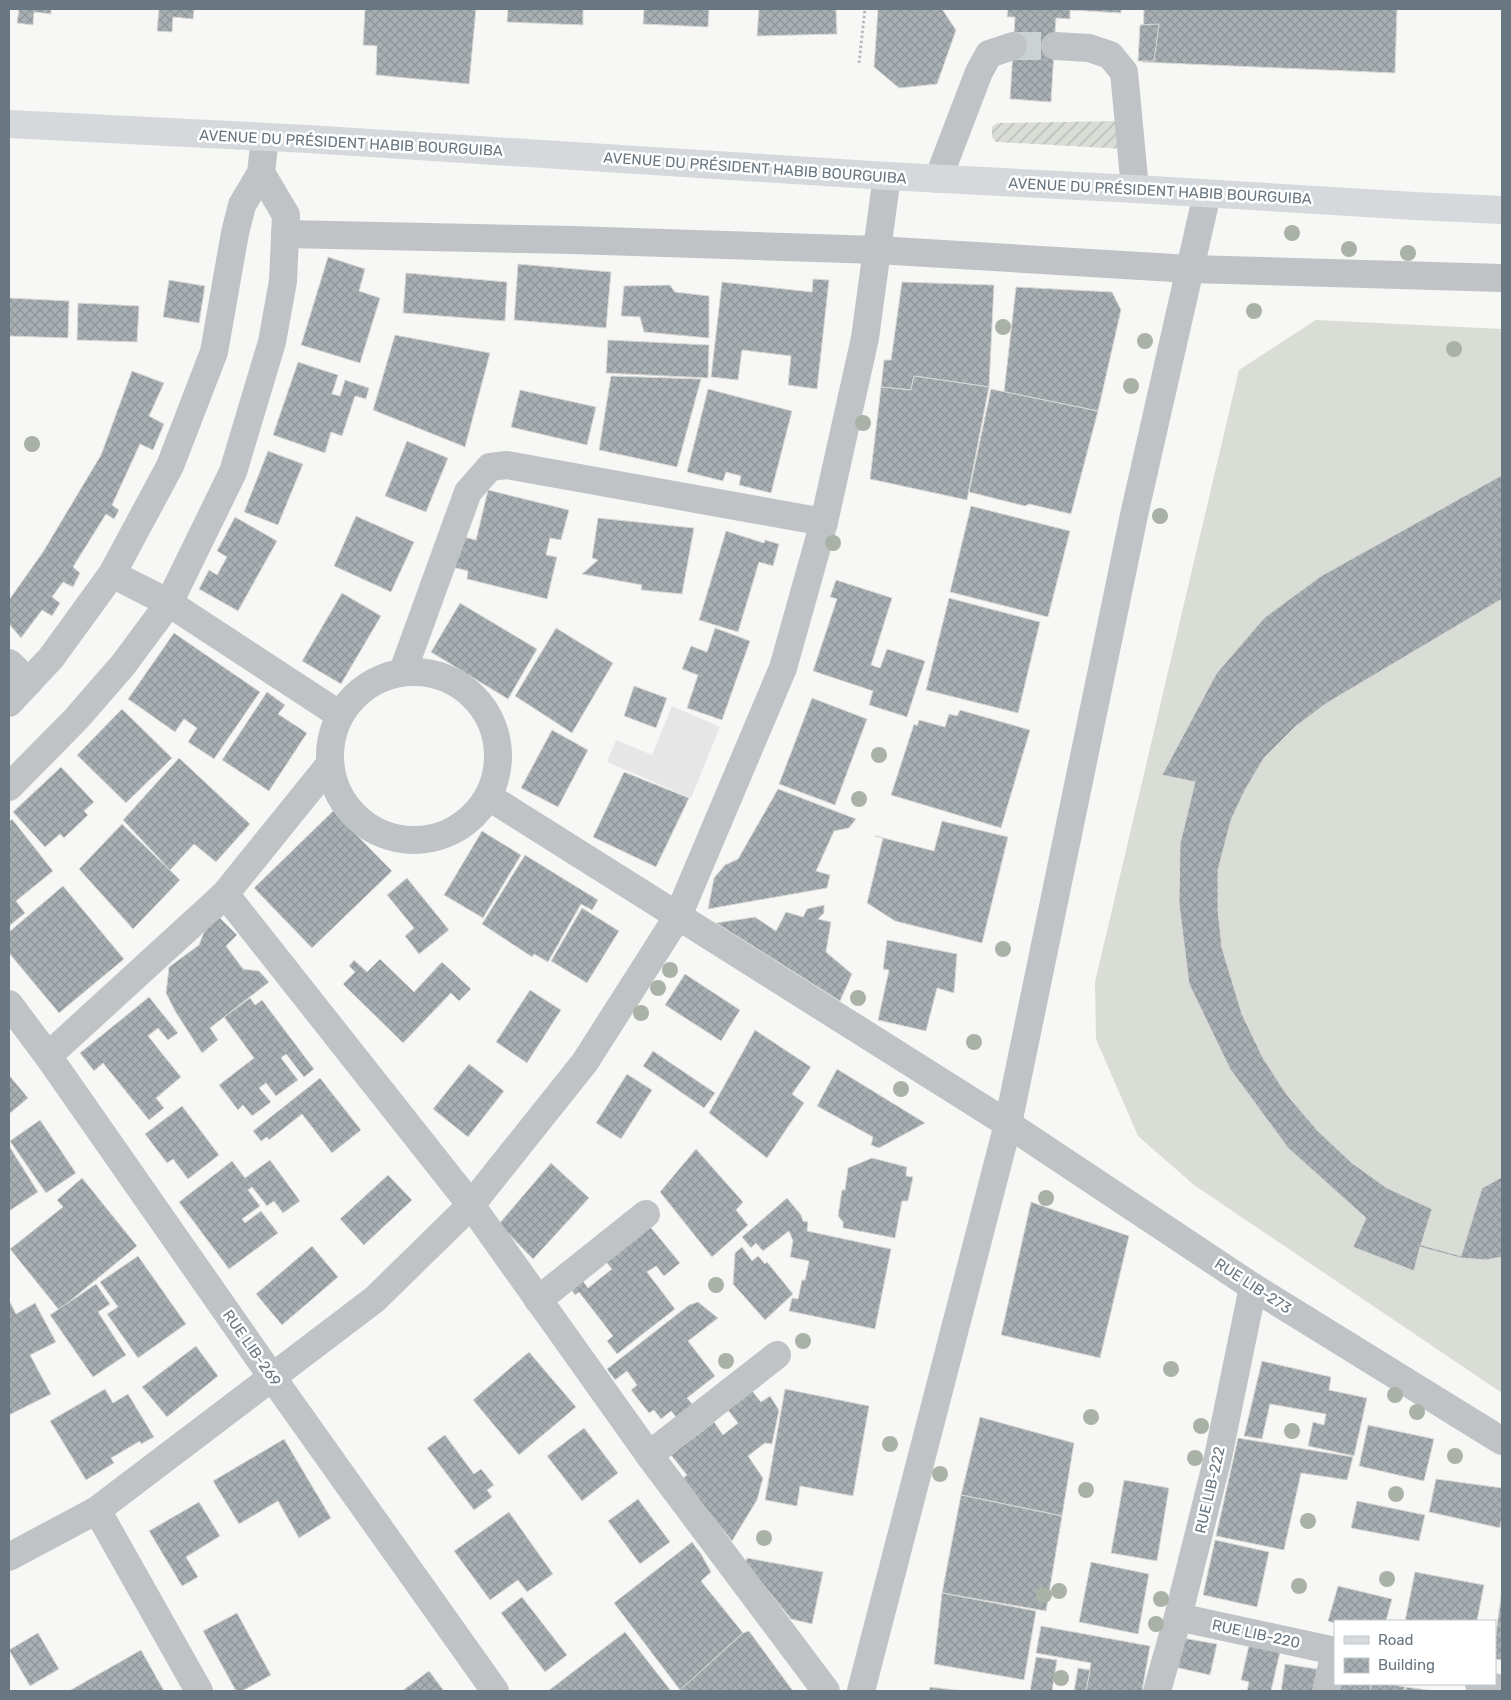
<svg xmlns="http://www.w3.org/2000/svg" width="1511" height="1700" font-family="Rubik,sans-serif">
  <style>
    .built { fill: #e5e6e5 }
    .garden { fill: url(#garden-furrows) }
    .pitch { fill: #d9ddd6 }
    .building { fill: url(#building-cross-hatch); stroke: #d9d9d7 }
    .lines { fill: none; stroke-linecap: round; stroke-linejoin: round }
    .minor-tunnel { stroke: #ccd1d2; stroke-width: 28; stroke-dasharray: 28 14; stroke-linecap: butt }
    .path { stroke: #b9bcbe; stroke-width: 3; stroke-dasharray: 2.5 2.5; stroke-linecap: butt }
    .minor { stroke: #bfc3c6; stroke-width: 28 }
    .major { stroke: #d5d9dc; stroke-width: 28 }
    .tree { fill: #aab2a7 }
    .labels { text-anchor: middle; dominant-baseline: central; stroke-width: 5; stroke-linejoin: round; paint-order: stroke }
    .street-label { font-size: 15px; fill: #697782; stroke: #fff }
  </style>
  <defs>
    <pattern id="garden-furrows" width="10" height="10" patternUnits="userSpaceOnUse" patternTransform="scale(1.25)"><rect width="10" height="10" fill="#d9ddd6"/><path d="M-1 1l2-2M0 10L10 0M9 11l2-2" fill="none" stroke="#b4b8b3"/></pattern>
    <pattern id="building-cross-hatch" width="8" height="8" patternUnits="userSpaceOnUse" patternTransform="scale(1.25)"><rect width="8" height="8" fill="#a9b0b4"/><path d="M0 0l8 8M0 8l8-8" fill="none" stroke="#8e9498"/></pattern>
  </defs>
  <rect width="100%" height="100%" fill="#f7f7f5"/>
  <path class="built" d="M672,706L720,727L691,798L607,762L616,740L652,755Z"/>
  <path class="garden" d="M1120,121L1125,149L996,142L992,137V127L997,123Z"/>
  <path class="pitch" d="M1316,320L1502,329V1393L1194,1185L1138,1136L1096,1039L1095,982L1239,370Z"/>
  <g class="building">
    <path d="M19,9H51V14L34,12L33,25L17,23Z"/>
    <path d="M159,9H194L193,19L173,17L172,32L157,31Z"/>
    <path d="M365,9H476L469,84L376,75L377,46L363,45Z"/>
    <path d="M508,9H583V25L507,22Z"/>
    <path d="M644,9H709L708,27L643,24Z"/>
    <path d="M759,9H836L837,34L757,36Z"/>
    <path d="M878,9H942L956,30L937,84L899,88L874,67Z"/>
    <path d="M1008,9H1121V13L1070,10V19L1056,18L1051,102L1010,99L1015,17H1007Z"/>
    <path d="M1144,9H1397L1395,73L1142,62Z"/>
    <path d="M1159,24L1154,61H1138L1140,25Z"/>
    <path d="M328,257L365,269L359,291L380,298L360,363L301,345Z"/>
    <path d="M518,264L611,272L606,328L514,320Z"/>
    <path d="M406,273L507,282L505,321L403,313Z"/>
    <path d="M813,279L829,280L817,389L788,385L791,356L742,350L738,380L711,377L722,282L812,292Z"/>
    <path d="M169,280L205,286L199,323L163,317Z"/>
    <path d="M902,282L994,285L989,387L914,376L911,390L881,387L884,360H891Z"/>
    <path d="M670,285L675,292L709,296V338L644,332L640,317L621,316L624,286Z"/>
    <path d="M1016,287L1112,292L1121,310L1098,411L1004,392Z"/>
    <path d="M9,298L69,301L68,338L9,336Z"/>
    <path d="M78,303L139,306L137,342L77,340Z"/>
    <path d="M395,335L490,353L465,447L373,410Z"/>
    <path d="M608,340L709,345L708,378L606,373Z"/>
    <path d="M298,362L338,375L332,394L340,396L345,380L369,388L366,399L355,396L342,436L331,432L325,453L273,435Z"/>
    <path d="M132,371L164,383L149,416L164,424L153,450L140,444L112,505L119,510L114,519L106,514L73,567L80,573L73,587L63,582L52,597L60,603L52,616L42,610L21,638L9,624V600L43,552L101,455Z"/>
    <path d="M611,376L701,379L677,467L599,450Z"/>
    <path d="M914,376L989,387L967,500L870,479L881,387L911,390Z"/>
    <path d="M708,389L792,411L771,493L739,485L741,476L726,472L723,481L687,472Z"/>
    <path d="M991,389L1098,411L1071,514L1029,504L1025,506L969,492Z"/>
    <path d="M520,390L596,407L587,445L511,427Z"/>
    <path d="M407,441L448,458L426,512L385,496Z"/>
    <path d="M268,451L303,464L278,525L244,512Z"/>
    <path d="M1502,475V599L1327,703L1296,726L1264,758L1245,790L1231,820L1218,870V911L1222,948L1242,1014L1263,1058L1287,1095L1318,1131L1352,1163L1387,1188L1432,1209L1421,1245L1461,1256L1482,1188L1502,1177V1257L1486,1260L1461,1258L1420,1247L1414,1271L1353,1247L1366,1218L1288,1148L1230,1069L1189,984L1179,903L1180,844L1195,782L1162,775L1216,674L1264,618L1321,576Z"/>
    <path d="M488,490L569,510L561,540L550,538L546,555L557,557L547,599L467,579L468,571L452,567L460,536L476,540Z"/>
    <path d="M971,506L1070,531L1048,617L950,592Z"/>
    <path d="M356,516L414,542L391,592L334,566Z"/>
    <path d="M235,517L277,541L238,611L199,589L209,570L217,575L227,557L217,551Z"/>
    <path d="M598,518L694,528L682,594L641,590L642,585L582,574L598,560L592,558Z"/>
    <path d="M726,531L764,543L765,540L779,544L773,566L759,562L738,632L699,620Z"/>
    <path d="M836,580L892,598L871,665L880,668L887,649L925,661L907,717L869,705L873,691L813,671L837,599L830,597Z"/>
    <path d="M342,593L381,616L341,684L302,661Z"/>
    <path d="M949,598L1040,622L1018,713L926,690Z"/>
    <path d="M460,603L537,649L508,699L431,652Z"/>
    <path d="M556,628L613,663L572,733L515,696Z"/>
    <path d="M715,628L750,641L722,720L687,708L698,675L682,669L691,646L707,652Z"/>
    <path d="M174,633L260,692L214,759L188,742L197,728L184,719L175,732L128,699Z"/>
    <path d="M634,686L667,698L656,728L624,716Z"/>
    <path d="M267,692L285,705L278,714L307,733L269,791L222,760Z"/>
    <path d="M812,698L867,719L835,805L779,784Z"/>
    <path d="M122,709L172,758L126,803L77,755Z"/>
    <path d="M960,710L1030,730L1001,828L891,795L914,724L917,726L919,720L945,727L949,714L957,716Z"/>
    <path d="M552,730L588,750L558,807L521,788Z"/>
    <path d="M179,758L250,824L216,862L194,844L170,870L123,820Z"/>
    <path d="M61,767L94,802L84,811L88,815L64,838L60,834L45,847L13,812Z"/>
    <path d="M624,772L689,798L656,867L593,837Z"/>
    <path d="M778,789L856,819L849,828L834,831L816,871L830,875L827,888L708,909L714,878L725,865L738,859Z"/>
    <path d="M333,811L392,871L312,948L254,888Z"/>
    <path d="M12,819L53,871L16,901L25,913L9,926V822Z"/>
    <path d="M942,821L1008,837L982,943L895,921L867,903L883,838L875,836H876L934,851Z"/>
    <path d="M122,824L180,880L133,929L79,869Z"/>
    <path d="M482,831L521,855L483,918L444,895Z"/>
    <path d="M525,855L598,900L592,910L581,904L548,962L534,954L532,957L482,924Z"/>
    <path d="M407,878L449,930L419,954L405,936L414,928L387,895Z"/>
    <path d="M63,886L124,959L59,1013L9,953V932Z"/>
    <path d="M824,905V913L818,919L831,922L826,952L852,974L840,1001L716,923L755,917L776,931L786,912L803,917L807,909Z"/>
    <path d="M582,908L619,931L587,983L551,961Z"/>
    <path d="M218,916L237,935L226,946L243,969L259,971L269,982L210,1028L218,1040L202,1053L175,1011L166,993L169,967L199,945L206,927Z"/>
    <path d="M887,940L957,954L954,993L937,988L926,1031L878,1020L889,970L883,969Z"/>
    <path d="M380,959L414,992L442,962L471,989L459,1001L451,993L403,1043L343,984L355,972L349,966L354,960L367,972Z"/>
    <path d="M685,974L740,1010L721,1041L665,1005Z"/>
    <path d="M530,990L561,1010L527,1063L496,1042Z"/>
    <path d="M149,997L178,1033L168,1040L158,1028L148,1036L181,1077L156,1098L164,1108L149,1120L103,1063L94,1071L80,1053Z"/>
    <path d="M250,998L255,1005L262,1000L314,1069L304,1077L286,1054L281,1058L298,1080L276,1096L266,1083L259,1088L271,1102L252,1116L243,1105L238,1110L219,1085L254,1058L224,1017Z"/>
    <path d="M755,1030L811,1067L792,1094L804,1103L767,1158L709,1113Z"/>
    <path d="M653,1051L715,1093L704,1108L643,1066Z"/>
    <path d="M469,1064L504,1091L468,1137L433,1109Z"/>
    <path d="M837,1069L925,1123L879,1148L871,1145L873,1137L817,1106Z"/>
    <path d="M627,1074L652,1090L621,1139L596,1123Z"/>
    <path d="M9,1075L28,1098L9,1114Z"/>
    <path d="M320,1078L361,1130L332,1153L302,1114L269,1140L267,1137L261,1141L253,1131Z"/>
    <path d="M182,1106L219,1155L188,1179L173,1159L167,1163L145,1134Z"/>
    <path d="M40,1120L76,1173L46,1193L10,1141Z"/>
    <path d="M9,1146L38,1192L9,1211Z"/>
    <path d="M696,1149L743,1202L736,1210L748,1225L712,1257L660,1192Z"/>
    <path d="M872,1158L907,1167L906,1176L913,1177L908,1201H902L895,1238L843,1228V1222L838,1216L842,1190H845L848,1168Z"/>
    <path d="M270,1160L300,1201L283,1213L274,1201L267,1206L252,1187L248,1190L260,1206L242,1219L245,1223L261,1211L278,1233L229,1269L179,1202L232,1161L245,1178Z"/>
    <path d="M551,1163L589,1198L533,1259L499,1224Z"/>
    <path d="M388,1175L412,1200L364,1245L340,1219Z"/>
    <path d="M82,1178L137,1246L59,1310L10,1249L63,1207L57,1200Z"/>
    <path d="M787,1198L801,1215L803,1221L808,1222L807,1231L891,1249L875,1329L789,1311L792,1298L798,1299L802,1280H805L809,1261L790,1257L793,1241L789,1231L763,1251L756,1243L751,1248L742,1237Z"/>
    <path d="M1031,1202L1129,1236L1100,1358L1001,1335Z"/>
    <path d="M647,1223L680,1263L664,1276L656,1266L647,1272L675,1309L617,1354L607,1341L613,1336L579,1292L575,1295L568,1285L579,1276L588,1288L612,1269L603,1258Z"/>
    <path d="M312,1246L338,1277L282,1325L256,1294Z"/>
    <path d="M742,1247L752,1261L758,1256L765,1264L767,1262L793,1294L765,1320L733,1284L735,1253Z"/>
    <path d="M138,1256L186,1324L138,1358L107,1314L118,1307L100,1282Z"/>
    <path d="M96,1284L110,1304L98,1312L126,1355L93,1377L50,1315Z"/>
    <path d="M9,1300L16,1314L35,1303L56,1342L30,1355L51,1394L9,1415Z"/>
    <path d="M698,1302L718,1318L688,1341L715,1376L687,1398L694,1406L678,1419L671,1411L661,1419L654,1410L649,1413L631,1390L637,1385L627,1371L615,1380L607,1369L689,1305Z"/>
    <path d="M196,1346L218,1376L167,1417L142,1387Z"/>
    <path d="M529,1352L576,1407L519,1455L473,1400Z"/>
    <path d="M1262,1361L1331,1377L1329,1390L1367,1398L1354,1456L1308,1446L1313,1422L1324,1425L1326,1414L1270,1404L1262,1439L1244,1436Z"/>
    <path d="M105,1389L113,1403L128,1394L154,1437L141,1444L140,1441L111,1458L114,1463L86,1480L50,1421Z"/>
    <path d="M785,1389L869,1406L853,1496L800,1486L797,1506L765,1500Z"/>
    <path d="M752,1391L761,1402L770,1396L779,1410L772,1444L765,1443L748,1456L763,1478L757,1500L732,1541L682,1479L687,1475L671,1455L714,1422L723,1435L738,1423L728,1410Z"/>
    <path d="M980,1417L1074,1443L1062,1516L961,1495Z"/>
    <path d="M1368,1425L1434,1439L1424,1481L1359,1466Z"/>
    <path d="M584,1428L618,1473L582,1501L547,1456Z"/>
    <path d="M445,1435L474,1474L481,1469L494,1485L487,1490L492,1497L474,1510L427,1448Z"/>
    <path d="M1238,1438L1353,1457L1347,1480L1301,1473L1284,1550L1216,1536Z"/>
    <path d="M284,1439L331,1518L299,1538L278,1501L239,1524L213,1481Z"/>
    <path d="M1436,1479L1502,1488V1516L1500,1528L1429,1512Z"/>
    <path d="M1124,1480L1169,1488L1157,1561L1111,1553Z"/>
    <path d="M961,1495L1062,1516L1046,1611L942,1593Z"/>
    <path d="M638,1499L670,1542L640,1564L608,1521Z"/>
    <path d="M1357,1501L1425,1515L1419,1541L1351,1528Z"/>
    <path d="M199,1502L220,1536L186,1557L198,1577L182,1586L149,1531Z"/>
    <path d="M509,1512L553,1574L527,1592L518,1580L490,1600L454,1551Z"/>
    <path d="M1215,1540L1269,1552L1257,1607L1203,1595Z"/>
    <path d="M692,1542L701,1554L711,1572L701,1581L743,1633L680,1690L614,1603Z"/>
    <path d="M747,1558L823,1572L812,1624L791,1619L745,1562Z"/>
    <path d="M1091,1562L1149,1574L1138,1634L1079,1622Z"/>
    <path d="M1415,1572L1484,1585L1477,1621H1405Z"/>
    <path d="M1338,1586L1392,1599L1386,1621H1335V1623L1328,1621Z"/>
    <path d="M1502,1590V1660L1495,1659V1641Z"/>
    <path d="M942,1593L1036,1611L1024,1680L934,1664Z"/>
    <path d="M522,1597L567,1655L545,1672L501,1613Z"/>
    <path d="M237,1613L271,1675L242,1691H236L203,1631Z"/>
    <path d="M1041,1626L1150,1646L1142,1691H1086L1091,1663L1036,1653Z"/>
    <path d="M749,1631L793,1691H679L743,1633Z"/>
    <path d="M625,1632L671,1691H548Z"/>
    <path d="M38,1633L59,1669L30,1686L9,1650Z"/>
    <path d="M1177,1637L1217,1644L1210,1675L1170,1666Z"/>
    <path d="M1249,1645L1280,1652L1271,1691H1247L1249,1682L1241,1680Z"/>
    <path d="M141,1650L164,1691H69Z"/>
    <path d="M1036,1657L1057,1660L1052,1691H1030Z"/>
    <path d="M1285,1664L1323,1670L1319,1691H1281Z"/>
    <path d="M1078,1668L1090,1670L1086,1691H1074Z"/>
    <path d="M429,1671L444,1691H402Z"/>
    <path d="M1335,1684H1372L1370,1691H1330Z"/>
    <path d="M1372,1684H1390L1405,1687L1404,1691H1370Z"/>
    <path d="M930,1687L964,1691H929Z"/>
    <path d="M1406,1687L1434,1691H1405Z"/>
  </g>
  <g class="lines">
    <path class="minor-tunnel" d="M1013,46H1055"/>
    <path class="path" d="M859,63L865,9"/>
    <g class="minor">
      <path d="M1055,46L1089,48L1110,55L1124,72L1135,189"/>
      <path d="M938,179L979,72L989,54L1013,46"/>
      <path d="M285,234L573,240L877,250L1190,269L1502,278"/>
      <path d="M112,574L169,603L340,715"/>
      <path d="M9,663L29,682"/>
      <path d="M403,671L468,492L490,467L507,465L824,522"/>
      <circle cx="414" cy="756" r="84"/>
      <path d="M9,703L51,658L112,574L170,466L214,352L235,233L242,205L261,173L265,137"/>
      <path d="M9,787L76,719L123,665L169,603L233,472L272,342L283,281L286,215L261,173"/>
      <path d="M489,797L1008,1124L1253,1287L1502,1441"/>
      <path d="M212,907L225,894L330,764"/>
      <path d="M9,1004L48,1056L272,1377L495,1691"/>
      <path d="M48,1056L225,894L471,1205L649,1455L826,1691"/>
      <path d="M538,1300L646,1214"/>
      <path d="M649,1455L777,1355"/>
      <path d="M97,1510L199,1691"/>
      <path d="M9,1557L97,1510L375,1299L471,1205L585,1062L678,916L783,668L824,522L865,338L887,176"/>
      <path d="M1178,1617L1335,1651"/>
      <path d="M1479,1684L1502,1689"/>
      <path d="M861,1691L1008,1124L1134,515L1207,194"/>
      <path d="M1157,1691L1178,1617L1218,1457L1253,1287"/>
      <path d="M1326,1691L1335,1653"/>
    </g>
    <path class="major" d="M9,124L308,139L887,176L1135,189L1415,206L1502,210"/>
  </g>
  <g class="tree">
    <circle cx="1292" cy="233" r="8"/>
    <circle cx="1349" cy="249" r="8"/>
    <circle cx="1408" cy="253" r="8"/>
    <circle cx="1254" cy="311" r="8"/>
    <circle cx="1003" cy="327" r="8"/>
    <circle cx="1145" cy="341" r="8"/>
    <circle cx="1454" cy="349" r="8"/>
    <circle cx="1131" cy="386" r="8"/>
    <circle cx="863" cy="423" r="8"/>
    <circle cx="32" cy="444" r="8"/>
    <circle cx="1160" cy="516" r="8"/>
    <circle cx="833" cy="543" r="8"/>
    <circle cx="879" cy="755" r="8"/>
    <circle cx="859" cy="799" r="8"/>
    <circle cx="1003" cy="949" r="8"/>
    <circle cx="670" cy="970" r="8"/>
    <circle cx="658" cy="988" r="8"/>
    <circle cx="858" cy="998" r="8"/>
    <circle cx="641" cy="1013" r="8"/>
    <circle cx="974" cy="1042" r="8"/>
    <circle cx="901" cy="1089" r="8"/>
    <circle cx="1046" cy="1198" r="8"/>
    <circle cx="716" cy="1285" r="8"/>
    <circle cx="803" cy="1341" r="8"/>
    <circle cx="726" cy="1361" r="8"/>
    <circle cx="1171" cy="1369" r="8"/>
    <circle cx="1395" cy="1395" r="8"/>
    <circle cx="1417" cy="1412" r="8"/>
    <circle cx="1091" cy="1417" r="8"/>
    <circle cx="1201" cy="1426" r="8"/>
    <circle cx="1292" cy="1431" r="8"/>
    <circle cx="890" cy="1444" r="8"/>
    <circle cx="1455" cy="1456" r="8"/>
    <circle cx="1195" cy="1458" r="8"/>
    <circle cx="940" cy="1474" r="8"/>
    <circle cx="1086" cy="1490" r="8"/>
    <circle cx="1396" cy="1494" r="8"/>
    <circle cx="1308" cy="1521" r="8"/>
    <circle cx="764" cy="1538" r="8"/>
    <circle cx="1387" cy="1579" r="8"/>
    <circle cx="1299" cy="1586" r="8"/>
    <circle cx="1059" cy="1591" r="8"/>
    <circle cx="1044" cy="1595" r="8"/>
    <circle cx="1161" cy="1599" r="8"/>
    <circle cx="1156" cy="1624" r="8"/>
    <circle cx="1061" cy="1678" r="8"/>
  </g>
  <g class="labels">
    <g class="street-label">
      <text transform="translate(351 143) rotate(3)">AVENUE DU PRÉSIDENT HABIB BOURGUIBA</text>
      <text transform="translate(755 168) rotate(4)">AVENUE DU PRÉSIDENT HABIB BOURGUIBA</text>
      <text transform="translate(1160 191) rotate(3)">AVENUE DU PRÉSIDENT HABIB BOURGUIBA</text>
      <text transform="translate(1253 1286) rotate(33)">RUE LIB-273</text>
      <text transform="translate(252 1348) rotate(55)">RUE LIB-269</text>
      <text transform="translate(1210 1490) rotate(-77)">RUE LIB-222</text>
      <text transform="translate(1256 1634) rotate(12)">RUE LIB-220</text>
    </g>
  </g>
  <rect width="1511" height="1700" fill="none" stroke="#697782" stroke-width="20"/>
  <rect x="1334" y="1620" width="162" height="65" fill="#ffffff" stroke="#c3c9cd"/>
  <rect x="1344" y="1636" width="25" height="8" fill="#d5d9dc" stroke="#c3c9cd"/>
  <text x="1378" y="1645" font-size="15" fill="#697782">Road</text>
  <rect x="1344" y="1658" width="25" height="15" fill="url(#building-cross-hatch)" stroke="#c3c9cd"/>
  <text x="1378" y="1670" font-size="15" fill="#697782">Building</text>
</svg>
